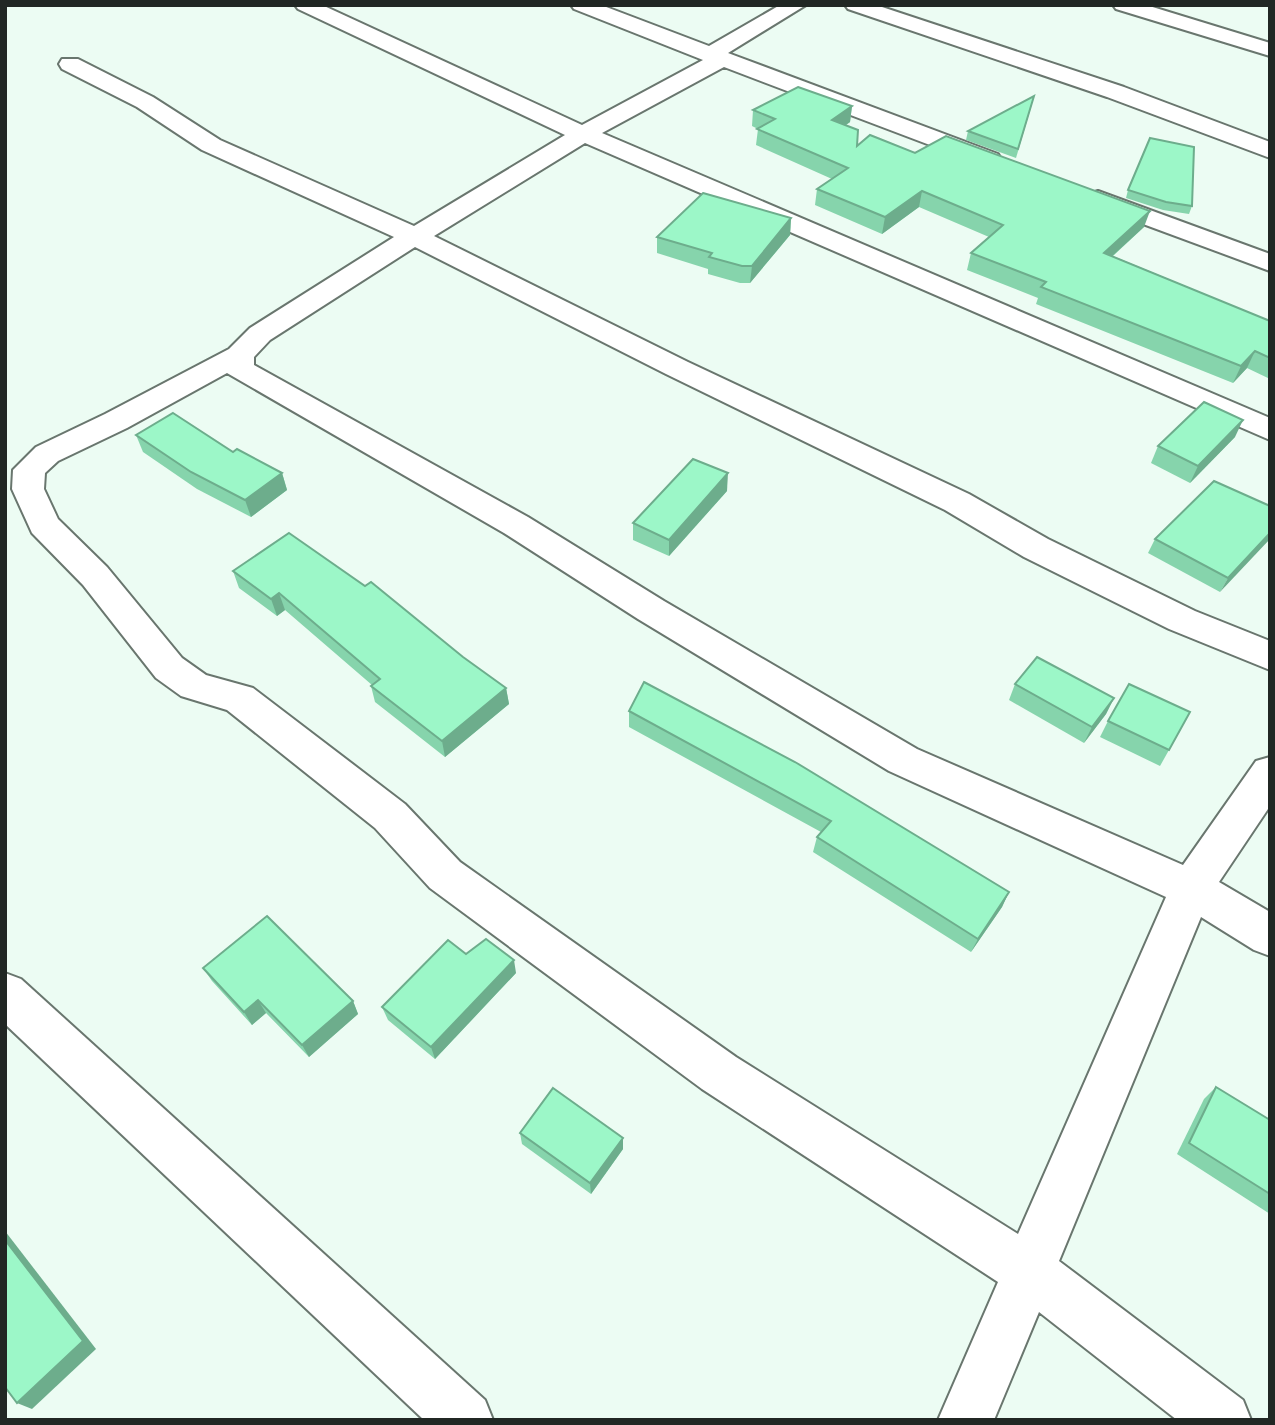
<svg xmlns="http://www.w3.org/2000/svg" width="1275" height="1425" font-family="'Noto Serif',serif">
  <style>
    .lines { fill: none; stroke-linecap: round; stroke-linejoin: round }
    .minor-casing { stroke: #69766e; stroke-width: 4 }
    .minor { fill: #fff; fill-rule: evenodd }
    .wall { fill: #86d4ac }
    .shaded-wall { fill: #6dad8c }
    .building { fill: #9cf7c8; stroke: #6dad8c; stroke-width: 2 }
  </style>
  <rect width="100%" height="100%" fill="#ecfcf3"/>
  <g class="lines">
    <defs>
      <g id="minor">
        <path d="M295,5H322L582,125L703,60L574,9L571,5H601L709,46L780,5H806L728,53L998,154L1001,159L998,164L989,166L980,164L724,67L602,133L1270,418V440L585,143L434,236L688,362L969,494L1048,539L1195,611L1270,641V670L1169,629L1024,557L945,510L666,374L415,247L270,340L254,357V365L528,517L664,601L917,749L1183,865L1256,761L1270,757V806L1219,882L1270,912V956L1254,950L1201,917L1059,1261L1243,1400L1251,1420H1177L1039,1312L994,1420H938L998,1282L702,1089L430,888L375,828L227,710L181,696L156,678L83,585L32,533L12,489L13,470L36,447L105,414L229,349L250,328L394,237L202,150L137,107L62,69L59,64L62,59H78L153,97L220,140L414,226L565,135L298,9ZM227,373L504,533L638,619L889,771L1166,897L1018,1234L736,1057L460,862L405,804L253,688L206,675L182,658L107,567L58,519L44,489L45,473L58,461L127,428Z"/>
        <path d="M845,5H876L1124,87L1270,142V158L1107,97L848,9Z"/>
        <path d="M1113,5H1146L1270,43V56L1116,9Z"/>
        <path d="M1098,191L1270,254V271L1089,204L1085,199L1089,194Z"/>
        <path d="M5,973L21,979L485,1400L493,1420H424L5,1024Z"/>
      </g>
    </defs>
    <use href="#minor" class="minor-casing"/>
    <use href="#minor" class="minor"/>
  </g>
  <g class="wall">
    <path d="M1032,104L1016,158L966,140L968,131Z"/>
    <path d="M852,106L850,122L846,125L857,146L915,153L1144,227L1113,256L1270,321V379L1247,368L1233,383L1036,304L1038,298L967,270L971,253L989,237L919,207L882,234L815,205L817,189L832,179L756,145L758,129L752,126L753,110Z"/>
    <path d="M1128,190L1192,206L1189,214L1163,210L1126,198Z"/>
    <path d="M791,218L790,235L750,283H740L708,274V269L657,253V237Z"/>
    <path d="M136,435L233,452L282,473L287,490L251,517L197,489L143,452Z"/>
    <path d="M1235,437L1190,483L1151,463L1158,446Z"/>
    <path d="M727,491L669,556L633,540V523Z"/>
    <path d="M1270,506L1220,592L1148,553L1155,539Z"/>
    <path d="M233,571L463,657L506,688L509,704L445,757L375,702L371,686L372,685L285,610L277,616L239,588Z"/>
    <path d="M1015,684L1114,698L1106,714L1084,743L1009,700Z"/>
    <path d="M629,711L1009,892L1002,907L971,952L813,852L817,837L821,832L629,727Z"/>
    <path d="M1108,721L1169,750L1160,766L1100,737Z"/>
    <path d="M203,968L353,1001L358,1014L309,1057L266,1013L252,1025L212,981Z"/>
    <path d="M516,973L435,1059L388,1020L382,1007Z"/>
    <path d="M1216,1087L1270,1120V1214L1177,1154L1204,1099Z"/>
    <path d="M520,1133L623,1149L591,1194L522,1144Z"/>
  </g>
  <g class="shaded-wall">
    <path d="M852,106L850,122L830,136L832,120Z"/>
    <path d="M922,191L919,207L882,234L885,217Z"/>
    <path d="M1150,211L1144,227L1098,269L1104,253Z"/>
    <path d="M791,218L790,235L750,283L752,266Z"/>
    <path d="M1255,351L1247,368L1233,383L1241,366Z"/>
    <path d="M1243,420L1235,437L1190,483L1198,466Z"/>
    <path d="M282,473L287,490L251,517L245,500Z"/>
    <path d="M728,473L727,491L669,556V540Z"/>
    <path d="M1270,533V539L1220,592L1228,578Z"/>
    <path d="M279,593L285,610L277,616L271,599Z"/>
    <path d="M506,688L509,704L445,757L442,741Z"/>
    <path d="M1114,698L1106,714L1084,743L1092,727Z"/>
    <path d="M1009,892L1002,907L971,952L978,939Z"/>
    <path d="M514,960L516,973L435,1059L431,1047Z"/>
    <path d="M258,1000L266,1013L252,1025L244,1012Z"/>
    <path d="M353,1001L358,1014L309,1057L302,1045Z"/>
    <path d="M623,1138V1149L591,1194L590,1183Z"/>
    <path d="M5,1231L96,1349L32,1409L17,1403Z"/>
  </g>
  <g class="building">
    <path d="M798,87L852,106L832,120L858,130L857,146L870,135L915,153L946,136L1150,211L1104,253L1270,321V358L1255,351L1241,366L1041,287L1046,282L971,253L1003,225L922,191L885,217L817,189L848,168L757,129L775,119L753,110Z"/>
    <path d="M1034,96L1018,149L968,131Z"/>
    <path d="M1150,138L1194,147L1192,206L1166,202L1128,190Z"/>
    <path d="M703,193L791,218L752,266H742L709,257L712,253L657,237Z"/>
    <path d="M1204,402L1243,420L1198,466L1158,446Z"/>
    <path d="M173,413L233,452L237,449L282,473L245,500L191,472L136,435Z"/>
    <path d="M693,459L728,473L669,540L633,523Z"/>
    <path d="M1214,481L1270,506V533L1228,578L1155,539Z"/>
    <path d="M289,533L365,586L371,582L463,657L506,688L442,741L371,686L380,679L279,593L271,599L233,571Z"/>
    <path d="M1037,657L1114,698L1092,727L1015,684Z"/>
    <path d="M644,682L795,762L1009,892L978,939L817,837L831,821L629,711Z"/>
    <path d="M1129,684L1190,712L1169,750L1108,721Z"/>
    <path d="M267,916L353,1001L302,1045L258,1000L244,1012L203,968Z"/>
    <path d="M486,939L514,960L431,1047L382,1007L448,940L466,954Z"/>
    <path d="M1216,1087L1270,1120V1194L1189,1143Z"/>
    <path d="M553,1088L623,1138L590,1183L520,1133Z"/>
    <path d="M5,1240L83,1341L17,1403L5,1387Z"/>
  </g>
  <rect width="1275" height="1425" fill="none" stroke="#212724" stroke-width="14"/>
</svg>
